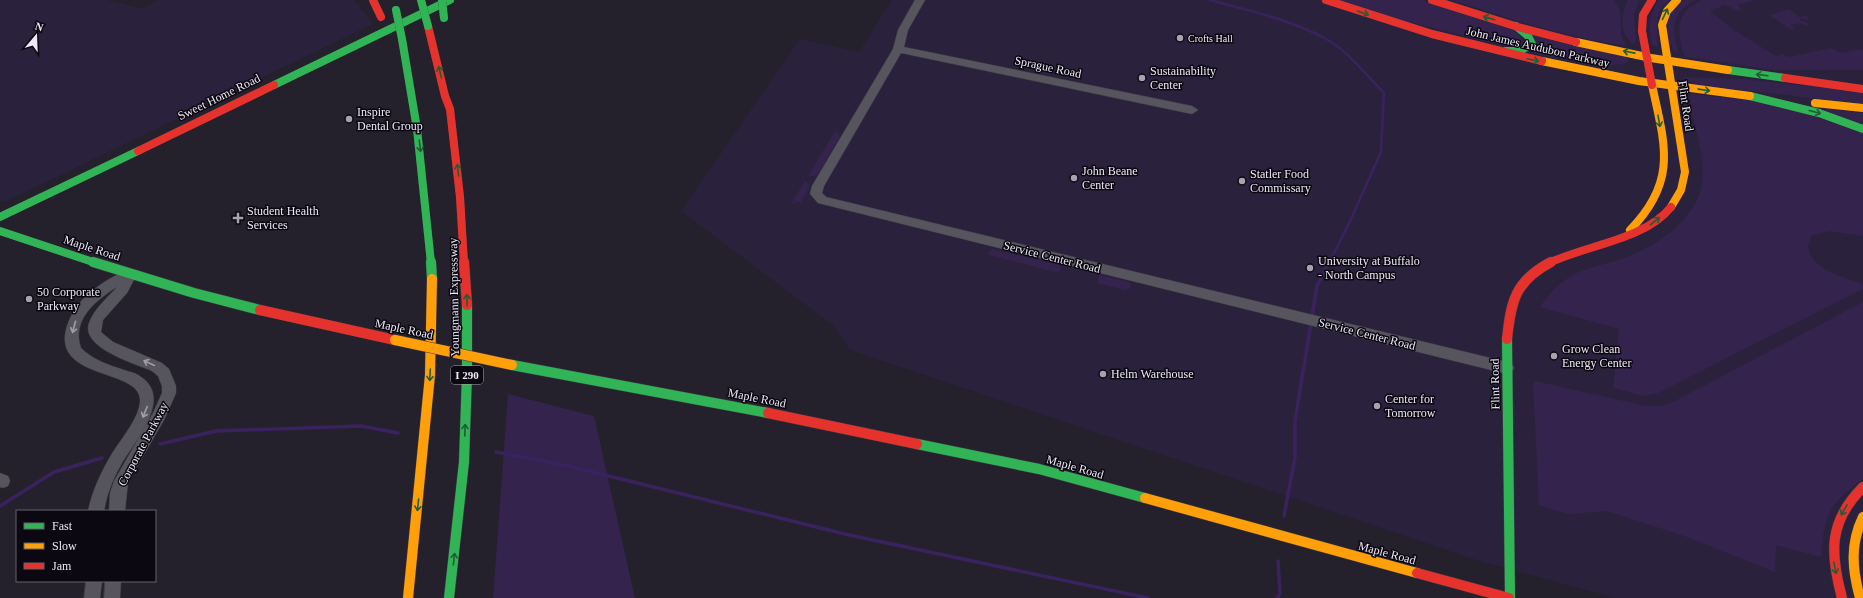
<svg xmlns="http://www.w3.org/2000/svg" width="1863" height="598" font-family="Georgia,serif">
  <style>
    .built { fill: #2a223c }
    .green { fill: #33234d }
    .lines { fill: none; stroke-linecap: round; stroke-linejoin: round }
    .stream-far1 { stroke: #3a225f; stroke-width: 2.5 }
    .stream { stroke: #3a225f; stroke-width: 3.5 }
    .street-casing { stroke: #3e3b45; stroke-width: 1 }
    .fast-far1-casing { stroke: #3e3b45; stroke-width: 8 }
    .fast-casing { stroke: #3e3b45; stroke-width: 11 }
    .slow-far1-casing { stroke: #3e3b45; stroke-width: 8 }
    .slow-casing { stroke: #3e3b45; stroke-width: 11 }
    .jam-far1-casing { stroke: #3e3b45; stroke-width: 8 }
    .jam-casing { stroke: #3e3b45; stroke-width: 11 }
    .street { fill: #56545c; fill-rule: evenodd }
    .fast-far1 { stroke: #30b455; stroke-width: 8 }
    .fast { stroke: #30b455; stroke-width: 10 }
    .slow-far1 { stroke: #ff9f0a; stroke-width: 8 }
    .slow { stroke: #ff9f0a; stroke-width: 10 }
    .jam-far1 { stroke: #e5322d; stroke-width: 8 }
    .jam { stroke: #e5322d; stroke-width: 10 }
    .fast-bridge-casing { stroke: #3e3b45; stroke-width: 8; stroke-linecap: butt }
    .slow-bridge-casing { stroke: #3e3b45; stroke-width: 11; stroke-linecap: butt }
    .fast-bridge { stroke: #30b455; stroke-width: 8 }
    .slow-bridge { stroke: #ff9f0a; stroke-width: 10 }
    .oneway { stroke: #1e5e33 }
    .oneway2 { stroke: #a19eaa }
    .poi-dot { fill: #a6a2b0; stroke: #0b0811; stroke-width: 1.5 }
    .labels { text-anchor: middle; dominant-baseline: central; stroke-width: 3; stroke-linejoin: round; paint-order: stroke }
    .far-poi-label { font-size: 10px; fill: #ece8f7; stroke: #0b0811; text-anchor: start }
    .shield { fill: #0b0811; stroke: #a8a5b2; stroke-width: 1 }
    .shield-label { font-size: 11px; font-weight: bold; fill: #ece8f7 }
    .street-label { font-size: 12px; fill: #ece8f7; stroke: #0b0811 }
    .poi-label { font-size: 12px; fill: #ece8f7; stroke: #0b0811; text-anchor: start }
  </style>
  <rect width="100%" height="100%" fill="#24212c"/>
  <g class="built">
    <path d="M0,0H107L144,9L157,0H354L373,24L5,202L0,200Z"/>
    <path d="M892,0H1863V598H1615L1480,561L850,350L834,326L681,211L800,39L859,52Z"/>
  </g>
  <g class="green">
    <path d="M1339,0H1422L1513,30L1518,33L1523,41C1520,48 1512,47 1505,46L1397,19Z"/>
    <path d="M1451,0H1614L1620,9L1621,36L1627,46L1600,42L1534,26Z"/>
    <path d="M1628,0H1640L1634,13L1636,40L1633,44C1619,34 1621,14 1628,0Z"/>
    <path d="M1658,0H1669C1654,13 1657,29 1658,47L1652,45C1648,23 1648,20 1658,0Z"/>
    <path d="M1684,0H1695C1671,13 1672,28 1678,52L1676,53C1667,45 1665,20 1672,11C1676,7 1680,4 1684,0Z"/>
    <path d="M1702,0H1756L1737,5L1742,9L1738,11L1725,5L1710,11L1734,30L1776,56L1783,54L1789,57L1831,48L1840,53L1863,49V70H1774L1686,57C1682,54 1682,48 1681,43C1675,22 1683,9 1702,0Z"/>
    <path d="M1789,9L1800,17L1807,16L1808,20L1800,18V21L1809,23V25L1806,26L1800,23L1790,25L1795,29L1792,30L1769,15Z"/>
    <path d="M1532,35L1617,54L1626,57L1629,61C1618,72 1545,57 1529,51Z"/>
    <path d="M1684,77L1743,79L1863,92V104L1701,85L1685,80Z"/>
    <path d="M1691,94L1760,101L1791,108L1863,133V236L1830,231L1812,235C1811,238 1808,243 1808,246C1811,270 1844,278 1862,283L1863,289L1658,393L1644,396L1613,388L1619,329L1540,307C1548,295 1557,284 1570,277C1585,267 1604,265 1621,259C1653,248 1686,227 1699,195C1708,170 1699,145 1694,120C1691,110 1688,104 1691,94Z"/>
    <path d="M1820,108L1863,113V126Z"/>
    <path d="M835,131L840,135V137L818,174L814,176H808Z"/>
    <path d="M805,181L810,186L801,202L791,204Z"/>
    <path d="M992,249L1059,265L1061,268L1060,271L1055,272L989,255L987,253Z"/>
    <path d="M1099,275L1129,282L1131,287L1125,290L1097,283Z"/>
    <path d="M1863,302V479C1828,506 1825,513 1821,557L1776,545L1775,572L1684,536L1607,511L1568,514L1539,505L1533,384L1535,381L1646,406H1661L1671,403Z"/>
    <path d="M508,394L594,416L635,598H493Z"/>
  </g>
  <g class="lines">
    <path class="stream-far1" d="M1210,0C1249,11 1290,19 1326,39C1347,50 1367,76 1384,93L1381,152L1351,219L1329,263"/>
    <g class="stream">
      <path d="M160,444L216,431L361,426L398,433"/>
      <path d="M496,452L564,465L849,535L1148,598"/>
      <path d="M0,506L54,472L102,458"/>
      <path d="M1284,516L1295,457V421L1317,286L1329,262"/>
      <path d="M1277,598L1280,593L1278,561"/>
    </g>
    <defs>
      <g id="street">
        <path d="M915,0H925L908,30L904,47L1192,106L1198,110L1192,114L901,53L824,186L822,193L826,197L1507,362L1512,364L1514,368L1512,372L1507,374L818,203L810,194L812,186L893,49L898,30Z"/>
        <path d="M131,269L136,271L137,274L127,293L103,320L101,332L113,342L162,363L169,369L176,386V393L164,420L128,482L125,511H109L110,493L114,481L153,413L162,393V386L158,376L152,371C136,364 80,348 89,323C94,309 107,298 117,287C96,300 71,320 81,348C93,360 109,365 124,370C130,372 137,373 141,377C174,399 133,443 121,465C112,480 107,495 104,511H88C92,492 100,474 110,457C119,441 141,417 140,399C138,368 50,380 67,326C72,310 83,297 96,288C106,280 119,273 131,269Z"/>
        <path d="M0,473L8,476L10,481L8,486L3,488L0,487Z"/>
        <path d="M86,581H102L100,598H84Z"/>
        <path d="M105,581H121L120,598H104Z"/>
      </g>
      <g id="fast-far1">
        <path d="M402,39L417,129L431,263"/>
        <path d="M1506,51H1520L1532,44L1528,36L1516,26"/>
        <path d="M1728,70L1785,78"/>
        <path d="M274,85L450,0"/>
        <path d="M1750,96L1819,113L1863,129"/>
        <path d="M0,217L138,151"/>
        <path d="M0,231L96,263"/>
      </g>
      <g id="fast">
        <path d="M93,262L194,293L260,310"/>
        <path d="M431,262L432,279"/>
        <path d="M1507,339L1510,598"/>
        <path d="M512,365L768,413"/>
        <path d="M917,444L1039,469L1145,498"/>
        <path d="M449,598L464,462L467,374V305"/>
      </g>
      <g id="slow-far1">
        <path d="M1576,42L1651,58L1728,70"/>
        <path d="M1542,61L1639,81L1750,96"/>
        <path d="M1815,103L1863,108"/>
        <path d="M1671,207L1681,190L1685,172L1662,25L1667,11L1677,0"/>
        <path d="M1630,230C1678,181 1665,145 1652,85"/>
      </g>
      <g id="slow">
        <path d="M1145,498L1417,573"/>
        <path d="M408,598L430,375L432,279"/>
        <path d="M1860,598C1852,569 1850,544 1863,517"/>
      </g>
      <g id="jam-far1">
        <path d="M373,0L381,17"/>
        <path d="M1326,0L1432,34L1542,61"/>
        <path d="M1432,0L1518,27L1576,42"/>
        <path d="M1652,0L1643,15L1642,31L1652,85"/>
        <path d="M428,26L445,96L450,109L460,197L464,263"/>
        <path d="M1785,78L1863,89"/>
        <path d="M138,151L274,85"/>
        <path d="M1549,263C1586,245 1645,240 1671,207"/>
      </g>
      <g id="jam">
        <path d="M464,262L467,305"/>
        <path d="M260,310L395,340"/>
        <path d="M1507,339C1511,301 1515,281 1551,262"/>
        <path d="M768,413L917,444"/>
        <path d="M1417,573L1509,598"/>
        <path d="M1842,598C1830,553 1828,522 1863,487"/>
      </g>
    </defs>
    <use href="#street" class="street-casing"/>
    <use href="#fast-far1" class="fast-far1-casing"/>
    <use href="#fast" class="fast-casing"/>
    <use href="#slow-far1" class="slow-far1-casing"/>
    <use href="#slow" class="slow-casing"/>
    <use href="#jam-far1" class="jam-far1-casing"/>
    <use href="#jam" class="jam-casing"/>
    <use href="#street" class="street"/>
    <use href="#fast-far1" class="fast-far1"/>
    <use href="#fast" class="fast"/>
    <use href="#slow-far1" class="slow-far1"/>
    <use href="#slow" class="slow"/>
    <use href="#jam-far1" class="jam-far1"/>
    <use href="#jam" class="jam"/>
    <defs>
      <g id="fast-bridge">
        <path d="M421,0L428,26"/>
        <path d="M442,0L444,18"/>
        <path d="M396,10L402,39"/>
      </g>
      <path id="slow-bridge" d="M395,340L512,365"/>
    </defs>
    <use href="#fast-bridge" class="fast-bridge-casing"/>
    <use href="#slow-bridge" class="slow-bridge-casing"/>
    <use href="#fast-bridge" class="fast-bridge"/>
    <use href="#slow-bridge" class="slow-bridge"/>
  </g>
  <defs><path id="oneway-shaft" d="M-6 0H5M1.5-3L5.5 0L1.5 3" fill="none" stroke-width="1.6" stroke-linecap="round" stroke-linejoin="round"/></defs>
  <g class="oneway">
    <use href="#oneway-shaft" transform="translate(1363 13) rotate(19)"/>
    <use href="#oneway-shaft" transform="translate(1665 14) rotate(-65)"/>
    <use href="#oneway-shaft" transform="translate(1489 18) rotate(-164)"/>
    <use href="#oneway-shaft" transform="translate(1629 52) rotate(-169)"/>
    <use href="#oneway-shaft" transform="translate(1533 60) rotate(12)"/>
    <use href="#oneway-shaft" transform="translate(440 72) rotate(-103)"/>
    <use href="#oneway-shaft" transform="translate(1762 75) rotate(-173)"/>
    <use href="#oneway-shaft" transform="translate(1704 90) rotate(8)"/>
    <use href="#oneway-shaft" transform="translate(1815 112) rotate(15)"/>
    <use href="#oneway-shaft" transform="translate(1659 121) rotate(80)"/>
    <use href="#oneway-shaft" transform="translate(420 146) rotate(83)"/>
    <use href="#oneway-shaft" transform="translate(458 170) rotate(-96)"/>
    <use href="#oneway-shaft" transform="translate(1655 221) rotate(-39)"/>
    <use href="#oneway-shaft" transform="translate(467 300) rotate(-91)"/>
    <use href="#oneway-shaft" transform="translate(430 375) rotate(93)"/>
    <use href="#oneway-shaft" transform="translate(465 430) rotate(-88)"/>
    <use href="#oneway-shaft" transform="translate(418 505) rotate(96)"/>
    <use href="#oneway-shaft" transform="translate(1844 510) rotate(120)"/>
    <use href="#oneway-shaft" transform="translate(454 559) rotate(-84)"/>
    <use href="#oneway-shaft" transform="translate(1835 568) rotate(79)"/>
  </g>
  <g class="oneway2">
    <use href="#oneway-shaft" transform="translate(74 327) rotate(105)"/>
    <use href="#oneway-shaft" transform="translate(149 363) rotate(-155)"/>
    <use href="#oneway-shaft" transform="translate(145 412) rotate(112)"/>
  </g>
  <g class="poi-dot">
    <circle cx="1180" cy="38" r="4"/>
    <circle cx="1142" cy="78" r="4"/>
    <circle cx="349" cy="119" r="4"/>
    <circle cx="1074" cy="178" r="4"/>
    <circle cx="1242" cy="181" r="4"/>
    <path d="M236 212h4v4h4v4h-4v4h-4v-4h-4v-4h4z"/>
    <circle cx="1310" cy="268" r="4"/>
    <circle cx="29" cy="299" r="4"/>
    <circle cx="1554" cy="356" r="4"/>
    <circle cx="1103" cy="374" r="4"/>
    <circle cx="1377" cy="406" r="4"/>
  </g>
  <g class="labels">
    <g class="far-poi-label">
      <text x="1188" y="38">Crofts Hall</text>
    </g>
    <rect class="shield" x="451" y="366" width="32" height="18" rx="3"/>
    <g class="shield-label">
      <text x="467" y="375">I 290</text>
    </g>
    <g class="street-label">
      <text transform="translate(1538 47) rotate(13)">John James Audubon Parkway</text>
      <text transform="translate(1048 67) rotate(12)">Sprague Road</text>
      <text transform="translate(219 97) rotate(-26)">Sweet Home Road</text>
      <text transform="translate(1686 106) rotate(82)">Flint Road</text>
      <text transform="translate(92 248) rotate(18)">Maple Road</text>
      <text transform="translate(1052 257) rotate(14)">Service Center Road</text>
      <text transform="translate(454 297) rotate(-91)">Youngmann Expressway</text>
      <text transform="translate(404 329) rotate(12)">Maple Road</text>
      <text transform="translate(1367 334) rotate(14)">Service Center Road</text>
      <text transform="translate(1495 384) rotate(-91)">Flint Road</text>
      <text transform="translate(757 398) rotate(11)">Maple Road</text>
      <text transform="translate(143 444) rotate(-62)">Corporate Parkway</text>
      <text transform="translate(1075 467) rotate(16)">Maple Road</text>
      <text transform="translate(1387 553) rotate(15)">Maple Road</text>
    </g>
    <g class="poi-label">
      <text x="1150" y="71">Sustainability<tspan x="1150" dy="14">Center</tspan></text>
      <text x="357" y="112">Inspire<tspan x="357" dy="14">Dental Group</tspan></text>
      <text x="1082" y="171">John Beane<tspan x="1082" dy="14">Center</tspan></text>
      <text x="1250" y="174">Statler Food<tspan x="1250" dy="14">Commissary</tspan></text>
      <text x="247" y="211">Student Health<tspan x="247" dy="14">Services</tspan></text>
      <text x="1318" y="261">University at Buffalo<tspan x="1318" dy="14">- North Campus</tspan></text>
      <text x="37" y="292">50 Corporate<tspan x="37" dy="14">Parkway</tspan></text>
      <text x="1562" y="349">Grow Clean<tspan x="1562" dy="14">Energy Center</tspan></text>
      <text x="1111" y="374">Helm Warehouse</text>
      <text x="1385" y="399">Center for<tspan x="1385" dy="14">Tomorrow</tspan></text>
    </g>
  </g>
  <rect x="16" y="510" width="140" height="72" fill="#0b0811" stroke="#65626d"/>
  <rect x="24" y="523" width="20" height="6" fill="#30b455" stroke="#65626d"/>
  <text x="52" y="530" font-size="12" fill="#ece8f7">Fast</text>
  <rect x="24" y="543" width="20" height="6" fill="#ff9f0a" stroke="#65626d"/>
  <text x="52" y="550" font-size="12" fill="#ece8f7">Slow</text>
  <rect x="24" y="563" width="20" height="6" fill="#e5322d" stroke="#65626d"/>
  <text x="52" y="570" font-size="12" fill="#ece8f7">Jam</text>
  <g transform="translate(36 36) rotate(19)" stroke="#0b0811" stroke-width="3" paint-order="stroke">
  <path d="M0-3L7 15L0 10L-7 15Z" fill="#ece8f7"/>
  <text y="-6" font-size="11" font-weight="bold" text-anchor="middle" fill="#ece8f7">N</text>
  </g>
</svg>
